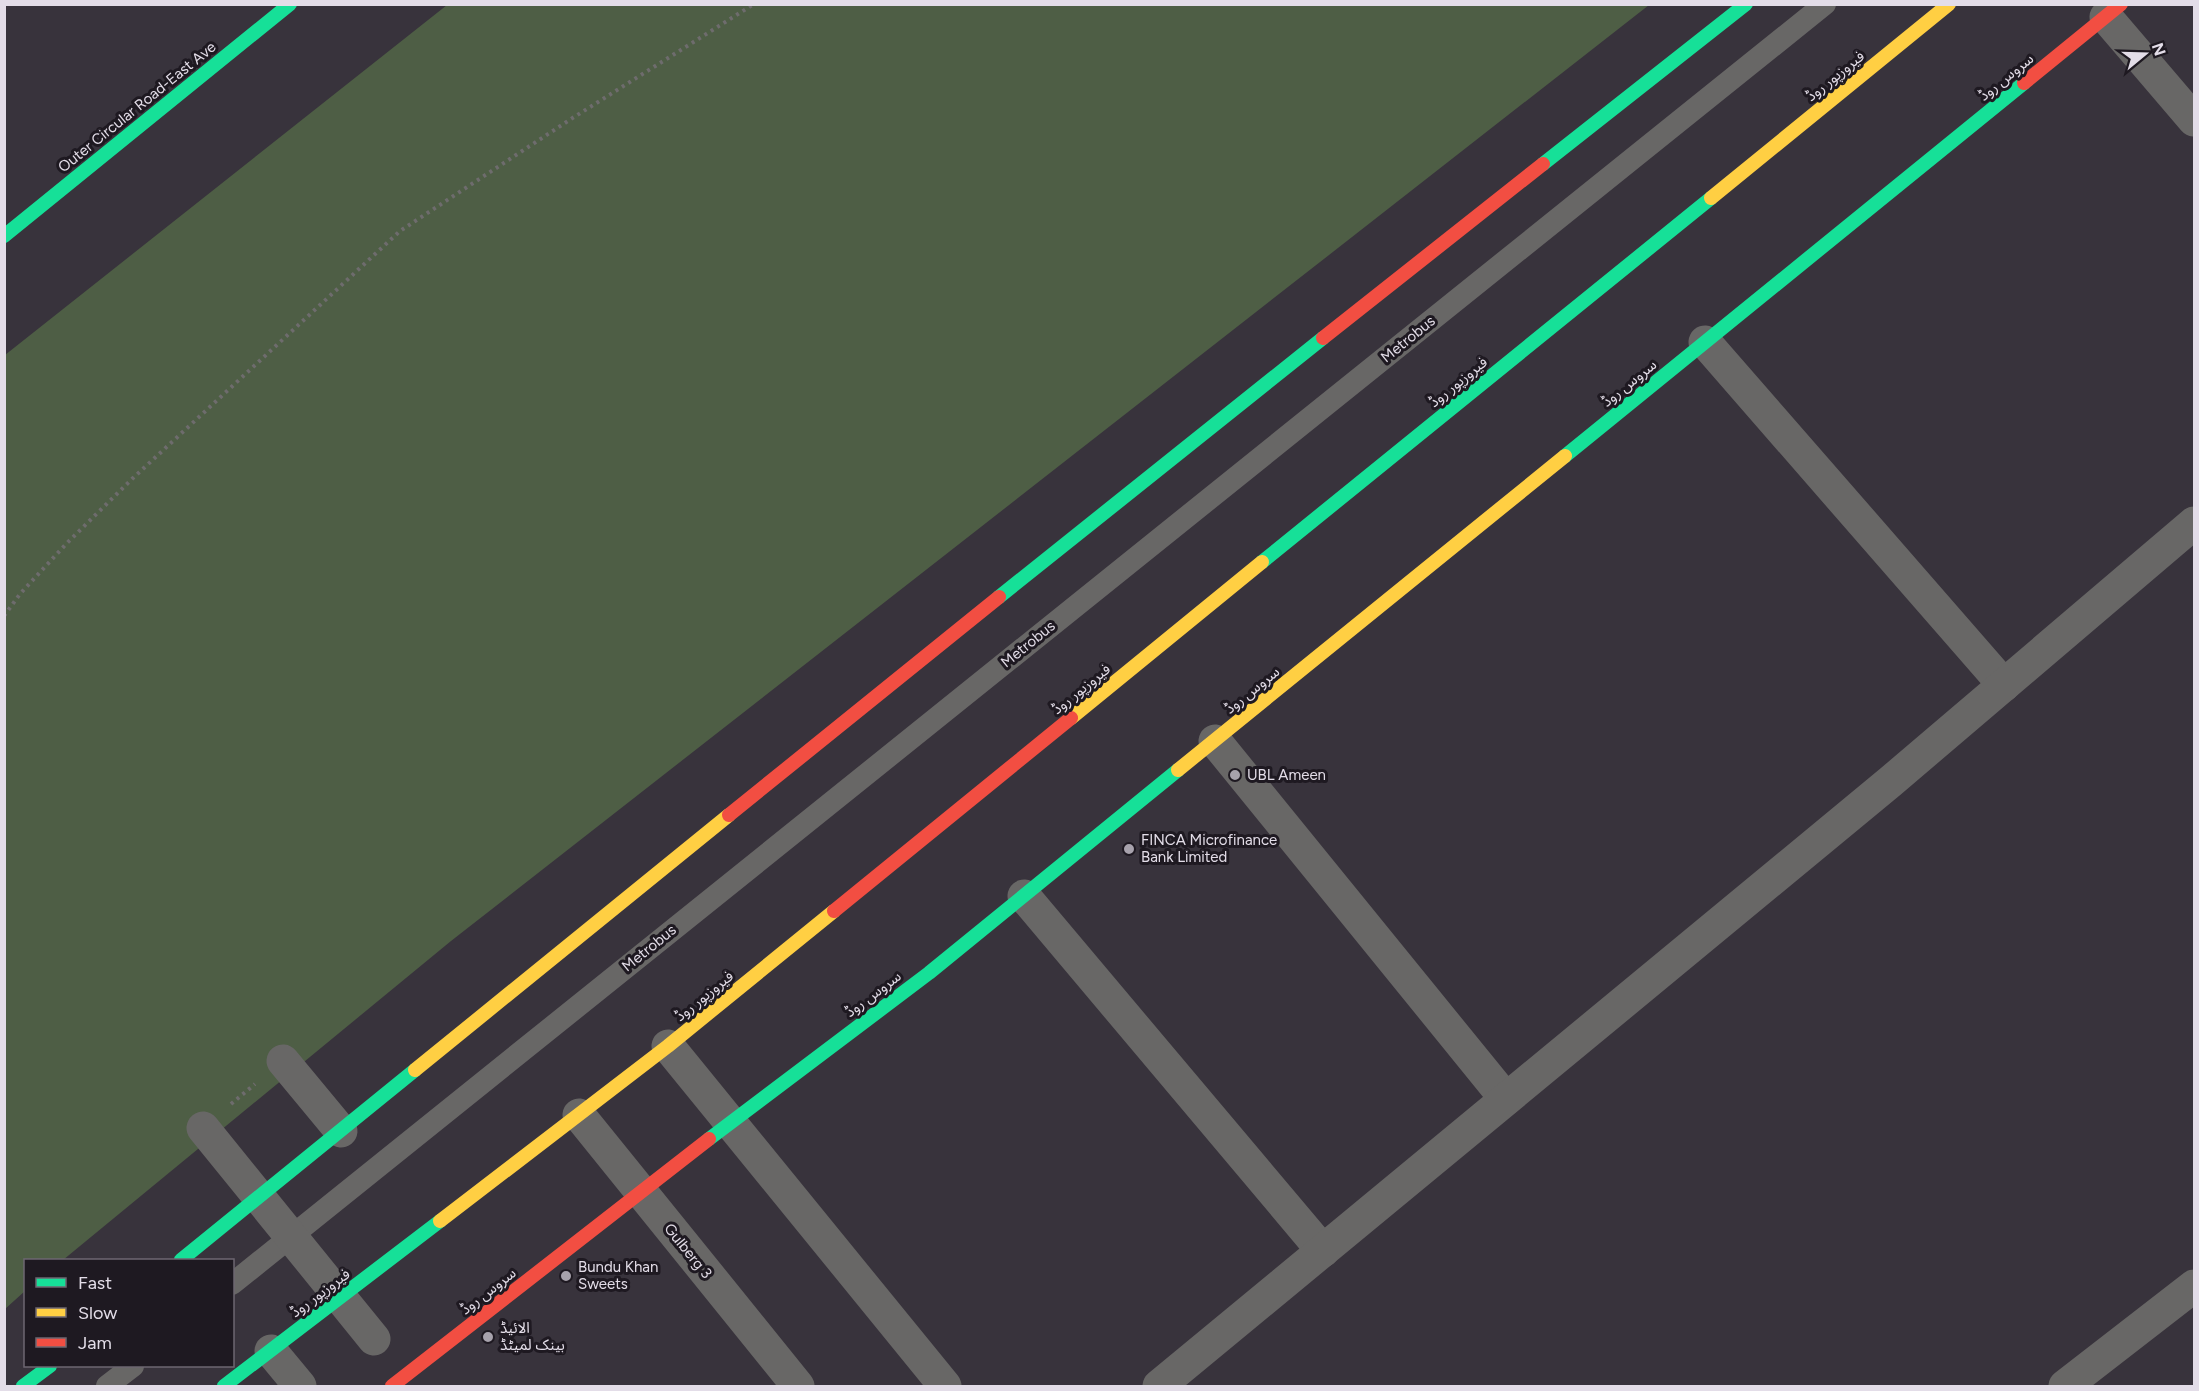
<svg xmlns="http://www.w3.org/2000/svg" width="2199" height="1391" font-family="Figtree,'Noto Sans Arabic',sans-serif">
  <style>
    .park { fill: #4e5e45 }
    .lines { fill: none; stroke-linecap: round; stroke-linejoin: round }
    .path { stroke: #6e6c6d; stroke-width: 4; stroke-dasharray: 3 4.5; stroke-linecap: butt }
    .lane { stroke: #686766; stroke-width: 22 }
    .street { stroke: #686766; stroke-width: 33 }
    .fast { stroke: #16e098; stroke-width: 14 }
    .slow { stroke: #ffcf43; stroke-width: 14 }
    .jam { stroke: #f24e42; stroke-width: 14 }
    .poi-dot { fill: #a7a2ac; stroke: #1e1921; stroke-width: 2 }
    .labels { text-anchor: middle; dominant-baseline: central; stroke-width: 6; stroke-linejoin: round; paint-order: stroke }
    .street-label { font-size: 15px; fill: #e3dde8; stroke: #1e1921 }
    .poi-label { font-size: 15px; fill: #e3dde8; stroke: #1e1921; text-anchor: start }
  </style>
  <rect width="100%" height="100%" fill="#38333c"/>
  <path class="park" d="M447,5H1649L451,941L63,1260H26L25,1291L5,1309V355Z"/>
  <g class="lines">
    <g class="path">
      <path d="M4,616L20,594L67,543L132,479L400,231L571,119L754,4"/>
      <path d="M231,1104L255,1084"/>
    </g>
    <g class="lane">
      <path d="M232,1284L1825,4"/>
      <path d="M107,1386L133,1366"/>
    </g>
    <g class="street">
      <path d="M2106,17L2194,120"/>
      <path d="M1705,342L2004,685"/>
      <path d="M1215,741L1506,1099"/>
      <path d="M1024,896L1323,1251"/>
      <path d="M668,1046L945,1386"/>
      <path d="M283,1061L341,1131"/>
      <path d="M579,1115L798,1386"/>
      <path d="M203,1128L374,1339"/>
      <path d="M271,1351L300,1386"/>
      <path d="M1159,1386L1890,782L2194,523"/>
      <path d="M2065,1386L2194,1286"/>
    </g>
    <g class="fast">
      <path d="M1543,164L1746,4"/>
      <path d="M4,236L290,4"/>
      <path d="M1565,456L2024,83"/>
      <path d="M1262,562L1711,198"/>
      <path d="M999,597L1323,338"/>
      <path d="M709,1139L929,973L1178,770"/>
      <path d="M181,1260L415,1070"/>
      <path d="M23,1386L50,1366"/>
      <path d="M224,1386L440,1221"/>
    </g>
    <g class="slow">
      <path d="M1711,198L1949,4"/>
      <path d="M1071,718L1262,562"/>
      <path d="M1178,770L1565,456"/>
      <path d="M415,1070L729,815"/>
      <path d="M440,1221L668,1046L834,911"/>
    </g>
    <g class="jam">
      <path d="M2024,83L2121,4"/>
      <path d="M1323,338L1543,164"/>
      <path d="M729,815L999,597"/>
      <path d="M834,911L1071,718"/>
      <path d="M392,1386L709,1139"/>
    </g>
  </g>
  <g class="poi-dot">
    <circle cx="1235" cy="775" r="6"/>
    <circle cx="1129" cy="849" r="6"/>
    <circle cx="566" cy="1276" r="6"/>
    <circle cx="488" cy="1337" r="6"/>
  </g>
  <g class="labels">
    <g class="street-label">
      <text transform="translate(1835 76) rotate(-39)">فیروزپور روڈ</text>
      <text transform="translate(2006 77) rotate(-39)">سروس روڈ</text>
      <text transform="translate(137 107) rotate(-39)">Outer Circular Road-East Ave</text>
      <text transform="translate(1408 339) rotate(-39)">Metrobus</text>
      <text transform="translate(1458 382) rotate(-39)">فیروزپور روڈ</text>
      <text transform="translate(1629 383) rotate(-39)">سروس روڈ</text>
      <text transform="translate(1028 644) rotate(-39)">Metrobus</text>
      <text transform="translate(1081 689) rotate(-39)">فیروزپور روڈ</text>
      <text transform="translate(1252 690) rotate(-39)">سروس روڈ</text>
      <text transform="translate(649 948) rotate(-39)">Metrobus</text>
      <text transform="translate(873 994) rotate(-37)">سروس روڈ</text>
      <text transform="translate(704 996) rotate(-39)">فیروزپور روڈ</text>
      <text transform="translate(688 1251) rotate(51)">Gulberg 3</text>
      <text transform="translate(488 1291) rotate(-38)">سروس روڈ</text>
      <text transform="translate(320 1293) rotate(-37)">فیروزپور روڈ</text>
    </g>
    <g class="poi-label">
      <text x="1247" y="775">UBL Ameen</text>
      <text x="1141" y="840">FINCA Microfinance<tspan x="1141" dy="17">Bank Limited</tspan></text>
      <text x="578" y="1267">Bundu Khan<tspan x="578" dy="17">Sweets</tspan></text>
      <text x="500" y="1328">الائیڈ<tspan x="500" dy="17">بینک لمیٹڈ</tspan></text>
    </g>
  </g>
  <rect width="2199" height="1391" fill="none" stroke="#e3dde8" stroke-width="12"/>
  <rect x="24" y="1259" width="210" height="108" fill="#1e1921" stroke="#6d6771" stroke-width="1.5"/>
  <rect x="36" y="1278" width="30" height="9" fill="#16e098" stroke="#6d6771" stroke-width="1.5"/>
  <text x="78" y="1289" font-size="18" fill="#e3dde8">Fast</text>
  <rect x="36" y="1308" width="30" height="9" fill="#ffcf43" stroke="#6d6771" stroke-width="1.5"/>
  <text x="78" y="1319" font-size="18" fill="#e3dde8">Slow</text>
  <rect x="36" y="1338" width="30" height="9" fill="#f24e42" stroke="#6d6771" stroke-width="1.5"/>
  <text x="78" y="1349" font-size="18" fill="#e3dde8">Jam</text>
  <g transform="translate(2145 54) rotate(71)" stroke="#1e1921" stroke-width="4.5" paint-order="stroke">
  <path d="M0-4.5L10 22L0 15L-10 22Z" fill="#e3dde8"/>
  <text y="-9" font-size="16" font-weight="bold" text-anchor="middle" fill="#e3dde8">N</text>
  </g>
</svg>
